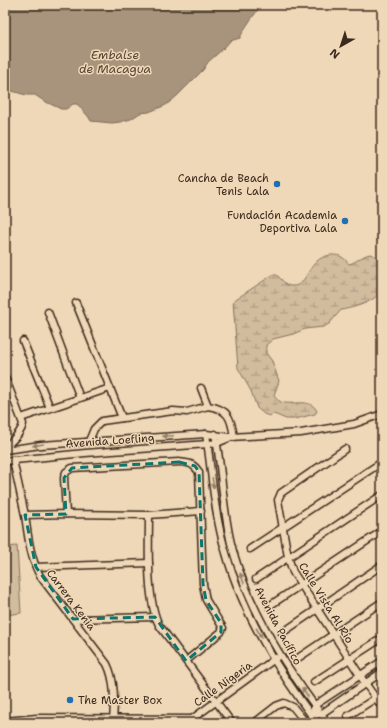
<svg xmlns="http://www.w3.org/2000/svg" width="387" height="728" font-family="'Shantell Sans',sans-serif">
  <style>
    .wetland { fill: url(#wetland-marsh); stroke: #86735e }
    .garden { fill: #d1bc9e; stroke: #86735e }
    .water { fill: #a8947b; stroke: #7c6a56 }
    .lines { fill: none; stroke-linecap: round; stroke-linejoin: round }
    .minor-casing { stroke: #3b2a1e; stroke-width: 9 }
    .minor { stroke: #efd8b7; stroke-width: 6 }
    .oneway { fill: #95816a }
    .marked { fill: none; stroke: #0f766e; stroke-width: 3; stroke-dasharray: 8 5; stroke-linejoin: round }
    .poi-dot { fill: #1f6fb2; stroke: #efd8b7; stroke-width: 1.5 }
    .labels { text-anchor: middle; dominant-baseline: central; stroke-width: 3; stroke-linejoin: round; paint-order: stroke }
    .poi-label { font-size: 11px; fill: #3b2a1e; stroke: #efd8b7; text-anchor: end }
    .street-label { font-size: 11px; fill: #3b2a1e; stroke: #efd8b7 }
    .water-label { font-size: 12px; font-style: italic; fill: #564435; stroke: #efd8b7 }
  </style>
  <defs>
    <pattern id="wetland-marsh" width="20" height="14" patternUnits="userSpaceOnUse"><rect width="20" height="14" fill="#d1bc9e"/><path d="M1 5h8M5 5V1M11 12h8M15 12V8" fill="none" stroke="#ab9980"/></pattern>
  </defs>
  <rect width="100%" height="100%" fill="#efd8b7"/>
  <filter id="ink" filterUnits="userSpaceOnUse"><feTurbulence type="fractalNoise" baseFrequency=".025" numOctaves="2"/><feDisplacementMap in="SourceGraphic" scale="8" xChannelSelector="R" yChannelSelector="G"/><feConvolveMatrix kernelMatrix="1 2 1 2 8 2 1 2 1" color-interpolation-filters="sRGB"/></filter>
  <g filter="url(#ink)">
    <path class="wetland" d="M370,254L373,255L382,262C382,270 384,281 382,288C378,302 352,308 341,310L329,324L323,327L305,329L293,334L273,339L266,345V353L272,361L279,381L274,395C282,413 308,393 317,411L315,414L295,419H286L274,414L269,416L264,414L257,408L251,391L238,368L233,301L274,274C281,276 284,286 291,286C309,288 306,258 331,255C335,255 340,255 343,258C345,259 347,262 349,264C357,262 361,256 370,254Z"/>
    <path class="garden" d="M17,546L21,613L5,615V547Z"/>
    <path class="water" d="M5,5H261C254,16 245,26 240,38L230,41L224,48L208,62L203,70L177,96L166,105L149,112L140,113L131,119L120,122L112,123L91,121L88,116L77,104H73L66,109H61L44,101L35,95H26L5,89Z"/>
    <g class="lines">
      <defs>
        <g id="minor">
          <path d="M76,303L122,418"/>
          <path d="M48,312L80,398"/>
          <path d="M23,341L50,408"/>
          <path d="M5,377L23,424C21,434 12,440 5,448"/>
          <path d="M201,388L208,406C228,409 231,417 234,437"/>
          <path d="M21,418L110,388"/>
          <path d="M206,434C212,473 214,515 226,553C243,615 279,672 317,723"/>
          <path d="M215,434C223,472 222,513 233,551C251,614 288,671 328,723"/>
          <path d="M89,441L94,429L102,421L173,411L187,412L208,406"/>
          <path d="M345,449L281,493L278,500L288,557L293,572L365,683L382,707"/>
          <path d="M5,450L41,445L206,434L230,437L301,433L354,424L382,414"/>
          <path d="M13,460C17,478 21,497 25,515C28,536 30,557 40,576L107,664C116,682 114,704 113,723"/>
          <path d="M5,461L85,453L208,444L217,443L229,438"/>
          <path d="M66,514L64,478L66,472L72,468L179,462C189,463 193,463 199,472L203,584L206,600L223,628L221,632L186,661"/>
          <path d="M25,515L66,514L149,515L201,511"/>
          <path d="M149,515C149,545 146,599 159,625L232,723"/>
          <path d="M250,549L382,462"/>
          <path d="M36,567L149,563"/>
          <path d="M256,579L382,495"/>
          <path d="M269,606L382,531"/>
          <path d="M73,619L155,617"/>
          <path d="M282,633L382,565"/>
          <path d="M298,658L382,602"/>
          <path d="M382,661L315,705L312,716L321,714L382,672"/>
          <path d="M314,682L382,638"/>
          <path d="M348,716L382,694"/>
          <path d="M5,721L37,718L192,719L276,658"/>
          <path d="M254,723L276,706L284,703L293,707L306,723"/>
        </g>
      </defs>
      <use href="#minor" class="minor-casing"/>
      <use href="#minor" class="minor"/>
    </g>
    <defs><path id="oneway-solid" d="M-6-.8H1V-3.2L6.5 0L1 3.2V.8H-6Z"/></defs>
    <g class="oneway">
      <use href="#oneway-solid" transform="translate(168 436) rotate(177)"/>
      <use href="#oneway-solid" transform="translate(38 445) rotate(171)"/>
      <use href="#oneway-solid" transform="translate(213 483) rotate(82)"/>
      <use href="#oneway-solid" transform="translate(242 578) rotate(-111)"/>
      <use href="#oneway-solid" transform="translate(259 633) rotate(61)"/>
      <use href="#oneway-solid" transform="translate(305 692) rotate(-125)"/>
    </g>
  </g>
  <path class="marked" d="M179,462L195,466L199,472L203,584L206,600L221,623V632L186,661L155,617L73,619L36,567L25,515L66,514L64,478L72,468Z"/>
  <g class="poi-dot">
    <circle cx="277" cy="184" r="4"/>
    <circle cx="345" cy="221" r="4"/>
    <circle cx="70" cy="700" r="4"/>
  </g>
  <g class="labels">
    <g class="poi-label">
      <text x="269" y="178">Cancha de Beach<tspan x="269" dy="13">Tenis Lala</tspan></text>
      <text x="337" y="215">Fundación Academia<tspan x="337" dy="13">Deportiva Lala</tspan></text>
      <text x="78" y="700" text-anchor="start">The Master Box</text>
    </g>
    <g class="street-label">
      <text transform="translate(110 441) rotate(-4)">Avenida Loefling</text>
      <text transform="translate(71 600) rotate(53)">Carrera Kenia</text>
      <text transform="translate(326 603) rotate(58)">Calle Vista Al Río</text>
      <text transform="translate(278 626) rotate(62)">Avenida Pacífico</text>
      <text transform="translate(223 684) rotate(-36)">Calle Nigeria</text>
    </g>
    <g class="water-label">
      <text x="115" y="55">Embalse<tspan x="115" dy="14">de Macagua</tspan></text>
    </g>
  </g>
  <rect width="387" height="728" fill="none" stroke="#efd8b7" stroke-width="20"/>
  <rect x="10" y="10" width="367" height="708" fill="none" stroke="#3b2a1e" stroke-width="1.5" filter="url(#ink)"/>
  <g transform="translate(341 46) rotate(219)" stroke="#efd8b7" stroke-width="3" paint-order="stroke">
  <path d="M0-3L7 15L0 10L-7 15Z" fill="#3b2a1e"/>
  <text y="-6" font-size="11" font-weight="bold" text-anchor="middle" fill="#3b2a1e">N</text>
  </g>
</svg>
